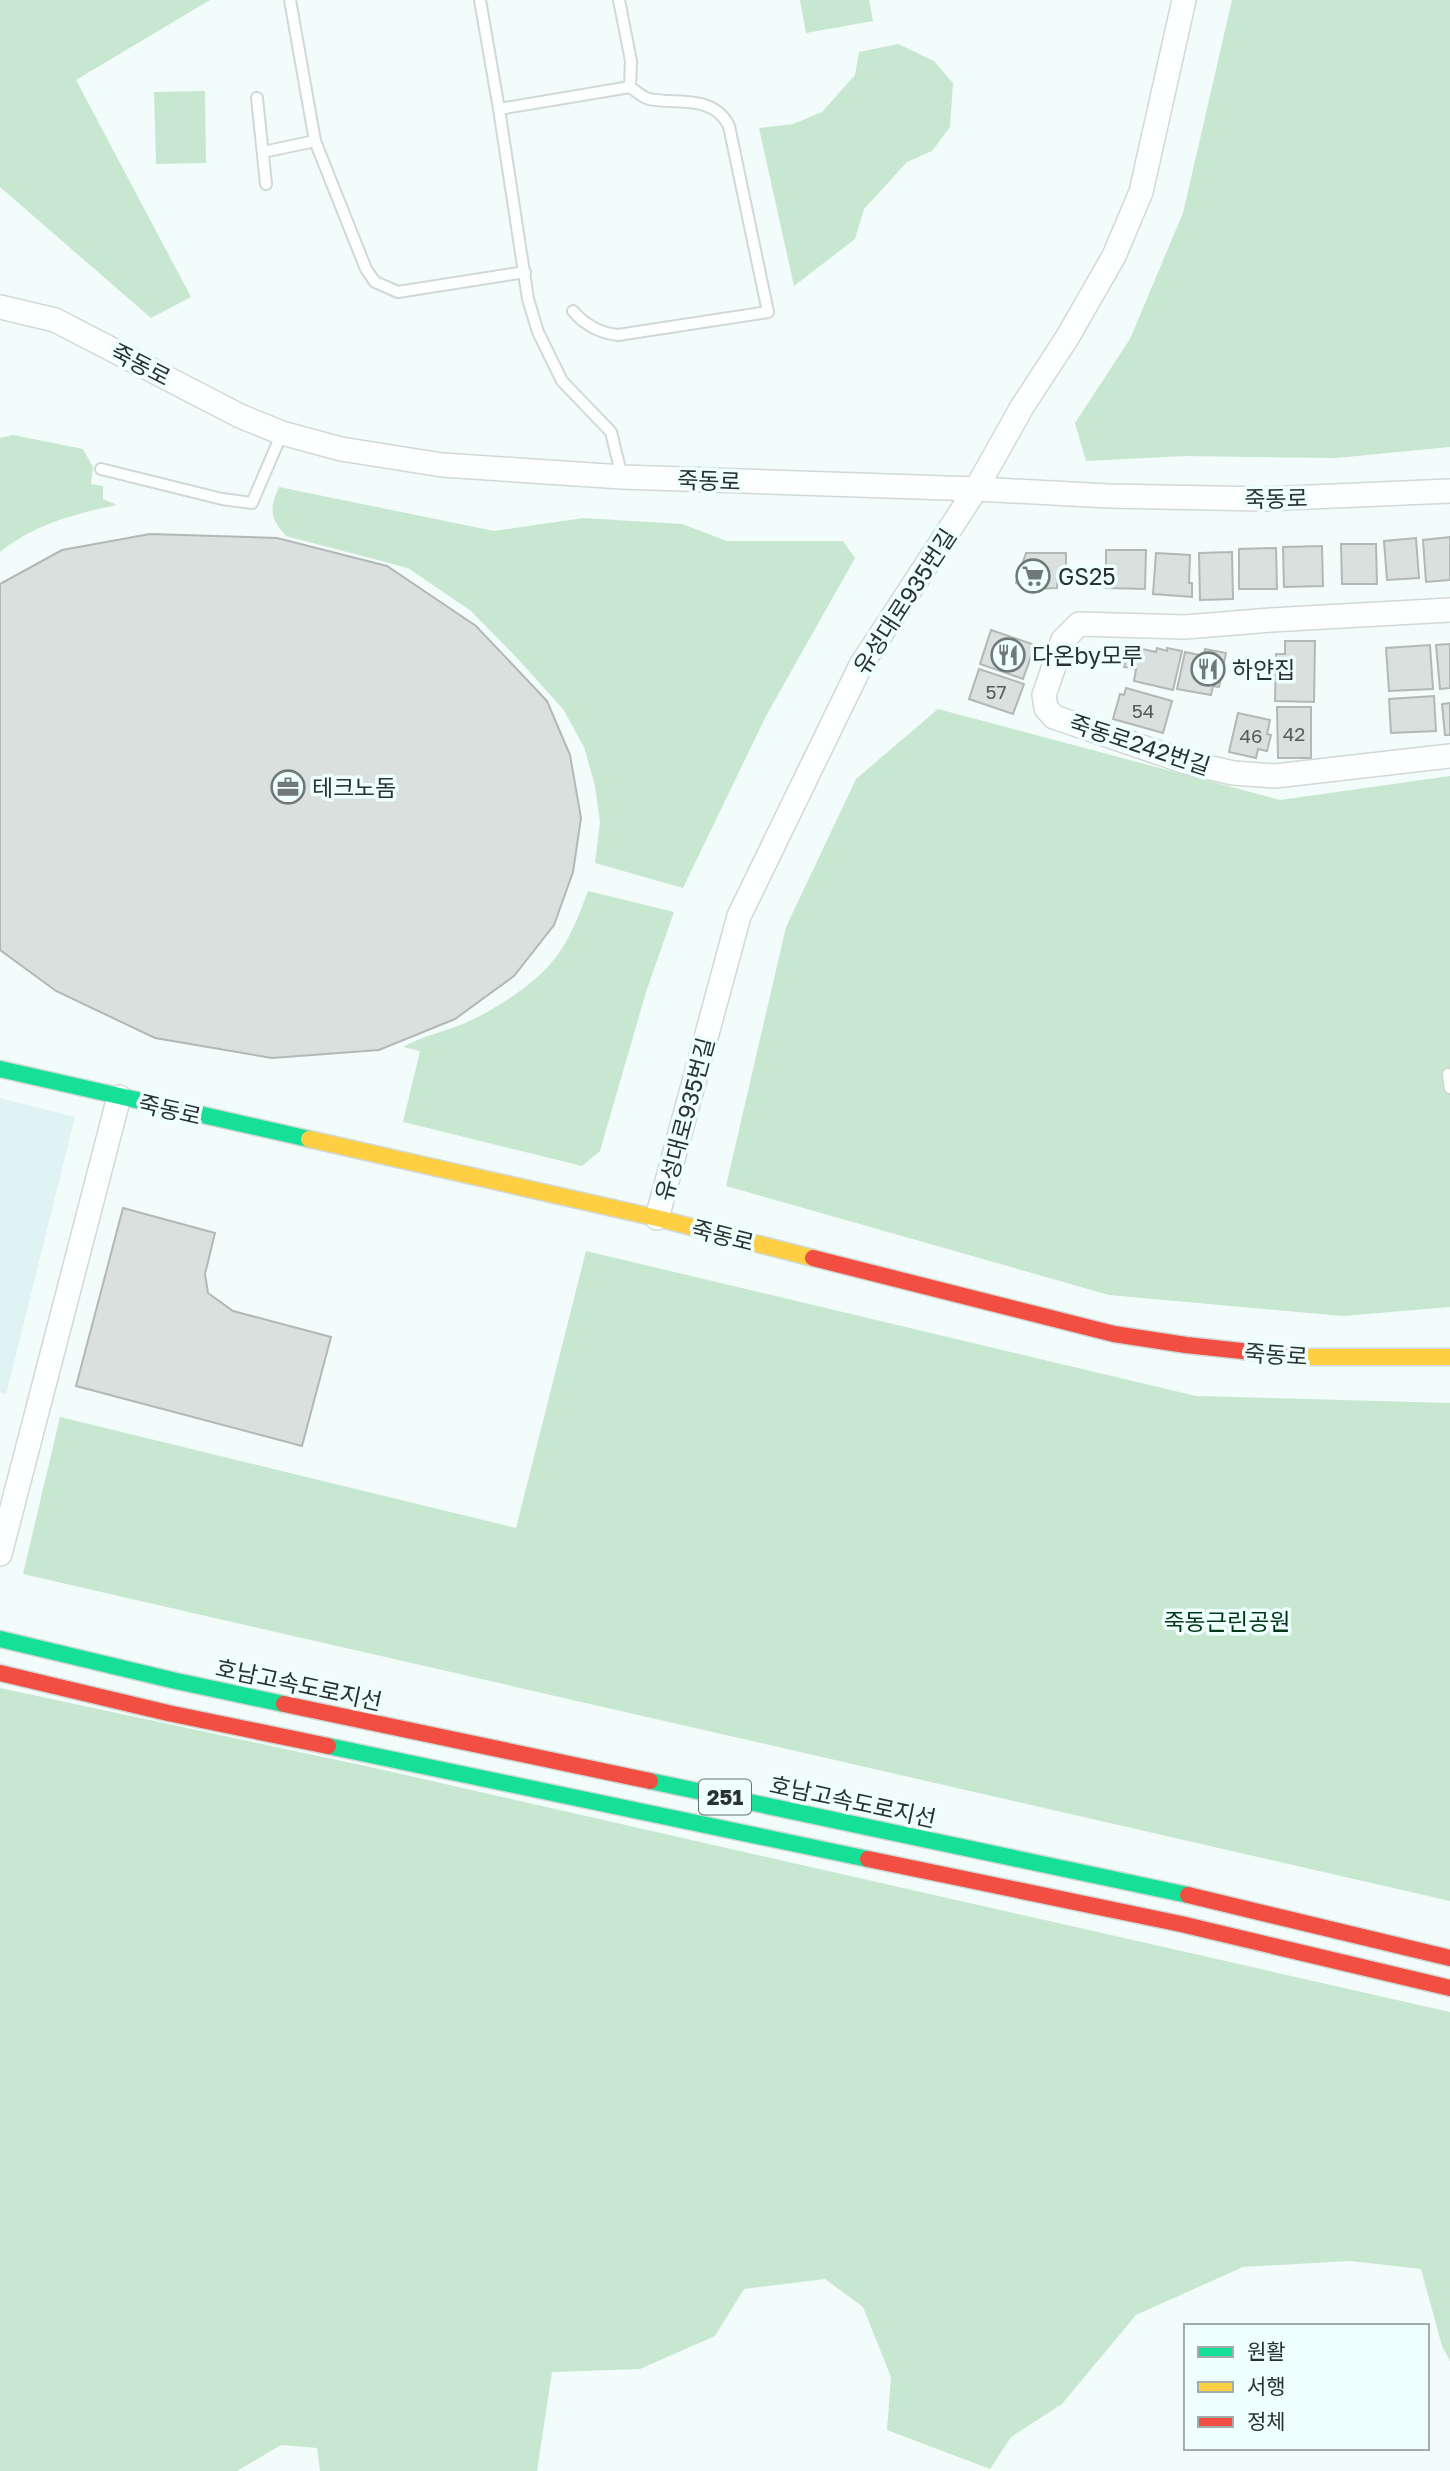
<svg xmlns="http://www.w3.org/2000/svg" width="1450" height="2471" font-family="'Golos Text','Noto Sans KR',sans-serif">
  <style>
    .built { fill: #dff4f2 }
    .green { fill: #c7e7d0 }
    .building { fill: #d9e0de; stroke: #b1b8b6; stroke-width: 2 }
    .lines { fill: none; stroke-linecap: round; stroke-linejoin: round }
    .lane-casing { stroke: #d0d9d7; stroke-width: 14 }
    .street-casing { stroke: #d0d9d7; stroke-width: 26 }
    .fast-casing { stroke: #d0d9d7; stroke-width: 19 }
    .slow-casing { stroke: #d0d9d7; stroke-width: 19 }
    .jam-casing { stroke: #d0d9d7; stroke-width: 19 }
    .lane { stroke: #fdfffe; stroke-width: 10 }
    .street { stroke: #fdfffe; stroke-width: 23 }
    .fast { stroke: #16e098; stroke-width: 16 }
    .slow { stroke: #ffcf43; stroke-width: 16 }
    .jam { stroke: #f24e42; stroke-width: 16 }
    .labels { text-anchor: middle; dominant-baseline: central; stroke-width: 7; stroke-linejoin: round; paint-order: stroke }
    .number-label { font-size: 19px; fill: #565e5c }
    .shield { fill: #effffd; stroke: #65706e; stroke-width: 2 }
    .shield-label { font-size: 21px; font-weight: bold; fill: #2a3231 }
    .street-label { font-size: 23px; fill: #2a3231; stroke: #effffd }
    .poi-label { font-size: 23px; fill: #2a3231; stroke: #effffd; text-anchor: start }
    .park-label { font-size: 23px; fill: #003716; stroke: #effffd }
  </style>
  <rect width="100%" height="100%" fill="#f2fcfa"/>
  <path class="built" d="M0,1098L75,1117L6,1395L0,1393Z"/>
  <g class="green">
    <path d="M0,0H210L76,80L191,297L151,318L0,187Z"/>
    <path d="M800,0H869L873,21L806,33Z"/>
    <path d="M1232,0H1450V447L1336,458L1185,456L1086,461L1075,423L1130,339L1183,213Z"/>
    <path d="M898,44L934,61L953,83L950,127L932,151L907,162L864,209L855,239L794,286L759,128L793,124L822,112L855,75L859,52Z"/>
    <path d="M205,91L206,163L156,164L154,92Z"/>
    <path d="M13,435L83,449L93,467L91,484L103,486V499L117,505C74,514 35,524 0,552V438Z"/>
    <path d="M279,487L494,531L583,518L682,524L727,541H843L855,558L766,716L683,888L595,863L600,822L595,786L584,747L563,709L518,659L471,611L408,568L286,536C270,518 269,509 279,487Z"/>
    <path d="M938,709L1280,800L1450,776V1307L1343,1316L1109,1295L726,1186L786,927L856,779Z"/>
    <path d="M588,891L674,912L646,992L600,1151L582,1166L403,1122L420,1051L403,1047C422,1036 443,1032 463,1024C491,1012 532,986 551,963C569,943 579,915 588,891Z"/>
    <path d="M586,1251L1196,1396L1450,1403V1901L23,1574L60,1417L516,1528Z"/>
    <path d="M0,1688L370,1767L1450,2012V2361L1442,2346L1421,2269L1350,2261L1243,2267L1136,2315L1062,2404L1011,2437L990,2469L887,2430L891,2377L863,2307L825,2279L744,2289L715,2336L640,2369L552,2372L537,2471H320L317,2448L281,2445L237,2471H0Z"/>
  </g>
  <g class="building">
    <path d="M150,534L277,538L387,566L476,626L547,701L570,755L581,818L573,872L554,925L514,976L455,1019L379,1050L272,1058L155,1038L56,991L0,950V584L62,550Z"/>
    <path d="M1450,537V580L1426,582L1423,540Z"/>
    <path d="M1416,538L1419,578L1387,580L1384,541Z"/>
    <path d="M1341,544H1376L1377,584H1342Z"/>
    <path d="M1322,546L1323,586L1284,587L1283,547Z"/>
    <path d="M1276,548L1277,589H1239V549Z"/>
    <path d="M1106,550H1146L1145,589L1106,588Z"/>
    <path d="M1232,552L1233,599L1200,600L1199,553Z"/>
    <path d="M1026,553H1066V571L1058,572L1057,588L1032,589L1016,583Z"/>
    <path d="M1156,553L1190,555L1189,583H1192V597L1153,594Z"/>
    <path d="M991,630L1035,645L1023,679L980,664Z"/>
    <path d="M1285,641H1315L1314,702L1275,701L1276,654H1285Z"/>
    <path d="M1450,644V688L1440,689L1436,645Z"/>
    <path d="M1430,645L1433,689L1389,691L1386,648Z"/>
    <path d="M1129,646L1156,652L1157,648L1167,651V648L1182,651L1173,690L1134,681L1136,669L1124,667Z"/>
    <path d="M1205,649L1226,653L1219,687L1213,686L1211,695L1177,689L1185,652L1204,656Z"/>
    <path d="M979,669L1024,684L1013,714L969,699Z"/>
    <path d="M1126,688L1172,701L1163,733L1113,719L1120,694L1124,695Z"/>
    <path d="M1434,696L1436,731L1391,733L1389,699Z"/>
    <path d="M1450,703V735H1445L1442,704Z"/>
    <path d="M1277,707H1311V758H1278Z"/>
    <path d="M1238,713L1270,720L1267,734L1271,735L1267,751L1258,749L1256,758L1229,752Z"/>
    <path d="M123,1208L215,1233L205,1274L208,1293L233,1311L331,1337L302,1446L76,1386Z"/>
  </g>
  <g class="lines">
    <defs>
      <g id="lane">
        <path d="M290,0L315,141L366,269L375,282L398,292L525,272"/>
        <path d="M480,0L499,109"/>
        <path d="M619,0L631,61L630,87"/>
        <path d="M257,98L266,184"/>
        <path d="M263,152L315,141"/>
        <path d="M573,311C585,325 599,333 618,335L768,312L729,126C713,94 678,105 649,99C642,97 636,91 630,87L499,109L528,299L538,332L562,381L611,432L622,477"/>
        <path d="M101,469L222,499L252,503L282,433"/>
        <path d="M1448,1074L1450,1088"/>
      </g>
      <g id="street">
        <path d="M0,307L55,320L240,416L282,433L341,449L442,465L622,477L976,489L1109,496L1264,499L1450,491"/>
        <path d="M1450,610L1271,620L1185,627L1079,624L1063,640L1044,695L1046,708L1054,717L1186,762L1233,773L1275,776L1450,756"/>
        <path d="M657,1218L739,916L861,665L976,489L1022,407L1067,338L1114,256L1141,192L1184,0"/>
        <path d="M0,1554L119,1097"/>
      </g>
      <g id="fast">
        <path d="M0,1069L309,1139"/>
        <path d="M0,1639L176,1681L284,1704"/>
        <path d="M328,1746L868,1859"/>
        <path d="M650,1781L1188,1895"/>
      </g>
      <g id="slow">
        <path d="M309,1139L657,1218L813,1258"/>
        <path d="M1298,1357H1450"/>
      </g>
      <g id="jam">
        <path d="M813,1258L1114,1334L1186,1345L1298,1357"/>
        <path d="M0,1673L168,1713L328,1746"/>
        <path d="M284,1704L650,1781"/>
        <path d="M868,1859L1181,1924L1450,1988"/>
        <path d="M1188,1895L1450,1958"/>
      </g>
    </defs>
    <use href="#lane" class="lane-casing"/>
    <use href="#street" class="street-casing"/>
    <use href="#fast" class="fast-casing"/>
    <use href="#slow" class="slow-casing"/>
    <use href="#jam" class="jam-casing"/>
    <use href="#lane" class="lane"/>
    <use href="#street" class="street"/>
    <use href="#fast" class="fast"/>
    <use href="#slow" class="slow"/>
    <use href="#jam" class="jam"/>
  </g>
  <defs>
    <symbol id="supermarket-ring" viewBox="-11 -11 22 22"><circle r="9.5" fill="#effffd" stroke="#707977" stroke-width="1.5"/><path d="M-6-5.5h2.5l.6 2H6L4.5 2H-2.5L-4.4-4H-6ZM-1.5 3.2a1.3 1.3 0 1 0 .1 0ZM3 3.2a1.3 1.3 0 1 0 .1 0Z" fill="#707977"/></symbol>
    <symbol id="restaurant-ring" viewBox="-11 -11 22 22"><circle r="9.5" fill="#effffd" stroke="#707977" stroke-width="1.5"/><path d="M-5-6h1v4h1v-4h1v4h1v-4h1v5L-1.5 .5V6h-2V.5L-5-1ZM5-6V6H3V1.5H1.5Q1.5-4 5-6Z" fill="#707977"/></symbol>
    <symbol id="office-ring" viewBox="-11 -11 22 22"><circle r="9.5" fill="#effffd" stroke="#707977" stroke-width="1.5"/><path d="M-6-3h4V-5.5h4V-3h4V5H-6ZM-1-4.5V-3h2v-1.5ZM-6 0V1H6V0Z" fill="#707977"/></symbol>
  </defs>
  <g fill-rule="evenodd">
    <use href="#supermarket-ring" x="1014" y="557" width="38" height="38"/>
    <use href="#restaurant-ring" x="989" y="636" width="38" height="38"/>
    <use href="#restaurant-ring" x="1189" y="650" width="38" height="38"/>
    <use href="#office-ring" x="269" y="768" width="38" height="38"/>
  </g>
  <g class="labels">
    <g class="number-label">
      <text x="996" y="691">57</text>
      <text x="1143" y="710">54</text>
      <text x="1294" y="733">42</text>
      <text x="1251" y="735">46</text>
    </g>
    <rect class="shield" x="699" y="1779.5" width="52" height="35" rx="5"/>
    <g class="shield-label">
      <text x="725" y="1797">251</text>
    </g>
    <g class="street-label">
      <text transform="translate(141 364) rotate(27)">죽동로</text>
      <text transform="translate(709 480) rotate(2)">죽동로</text>
      <text transform="translate(1276 498) rotate(-1)">죽동로</text>
      <text transform="translate(904 601) rotate(-57)">유성대로935번길</text>
      <text transform="translate(1140 744) rotate(18)">죽동로242번길</text>
      <text transform="translate(170 1109) rotate(13)">죽동로</text>
      <text transform="translate(684 1119) rotate(-75)">유성대로935번길</text>
      <text transform="translate(723 1235) rotate(14)">죽동로</text>
      <text transform="translate(1276 1354) rotate(4)">죽동로</text>
      <text transform="translate(299 1684) rotate(12)">호남고속도로지선</text>
      <text transform="translate(853 1801) rotate(12)">호남고속도로지선</text>
    </g>
    <g class="poi-label">
      <text x="1058" y="576">GS25</text>
      <text x="1032" y="655">다온by모루</text>
      <text x="1232" y="669">하얀집</text>
      <text x="312" y="787">테크노돔</text>
    </g>
    <g class="park-label">
      <text x="1227" y="1621">죽동근린공원</text>
    </g>
  </g>
  <rect x="1184" y="2324" width="245" height="126" fill="#effffd" stroke="#a0adab" stroke-width="2"/>
  <rect x="1198" y="2347" width="35" height="10" fill="#16e098" stroke="#a0adab" stroke-width="2"/>
  <text x="1247" y="2359" font-size="21" fill="#2a3231">원활</text>
  <rect x="1198" y="2382" width="35" height="10" fill="#ffcf43" stroke="#a0adab" stroke-width="2"/>
  <text x="1247" y="2394" font-size="21" fill="#2a3231">서행</text>
  <rect x="1198" y="2417" width="35" height="10" fill="#f24e42" stroke="#a0adab" stroke-width="2"/>
  <text x="1247" y="2429" font-size="21" fill="#2a3231">정체</text>
</svg>
